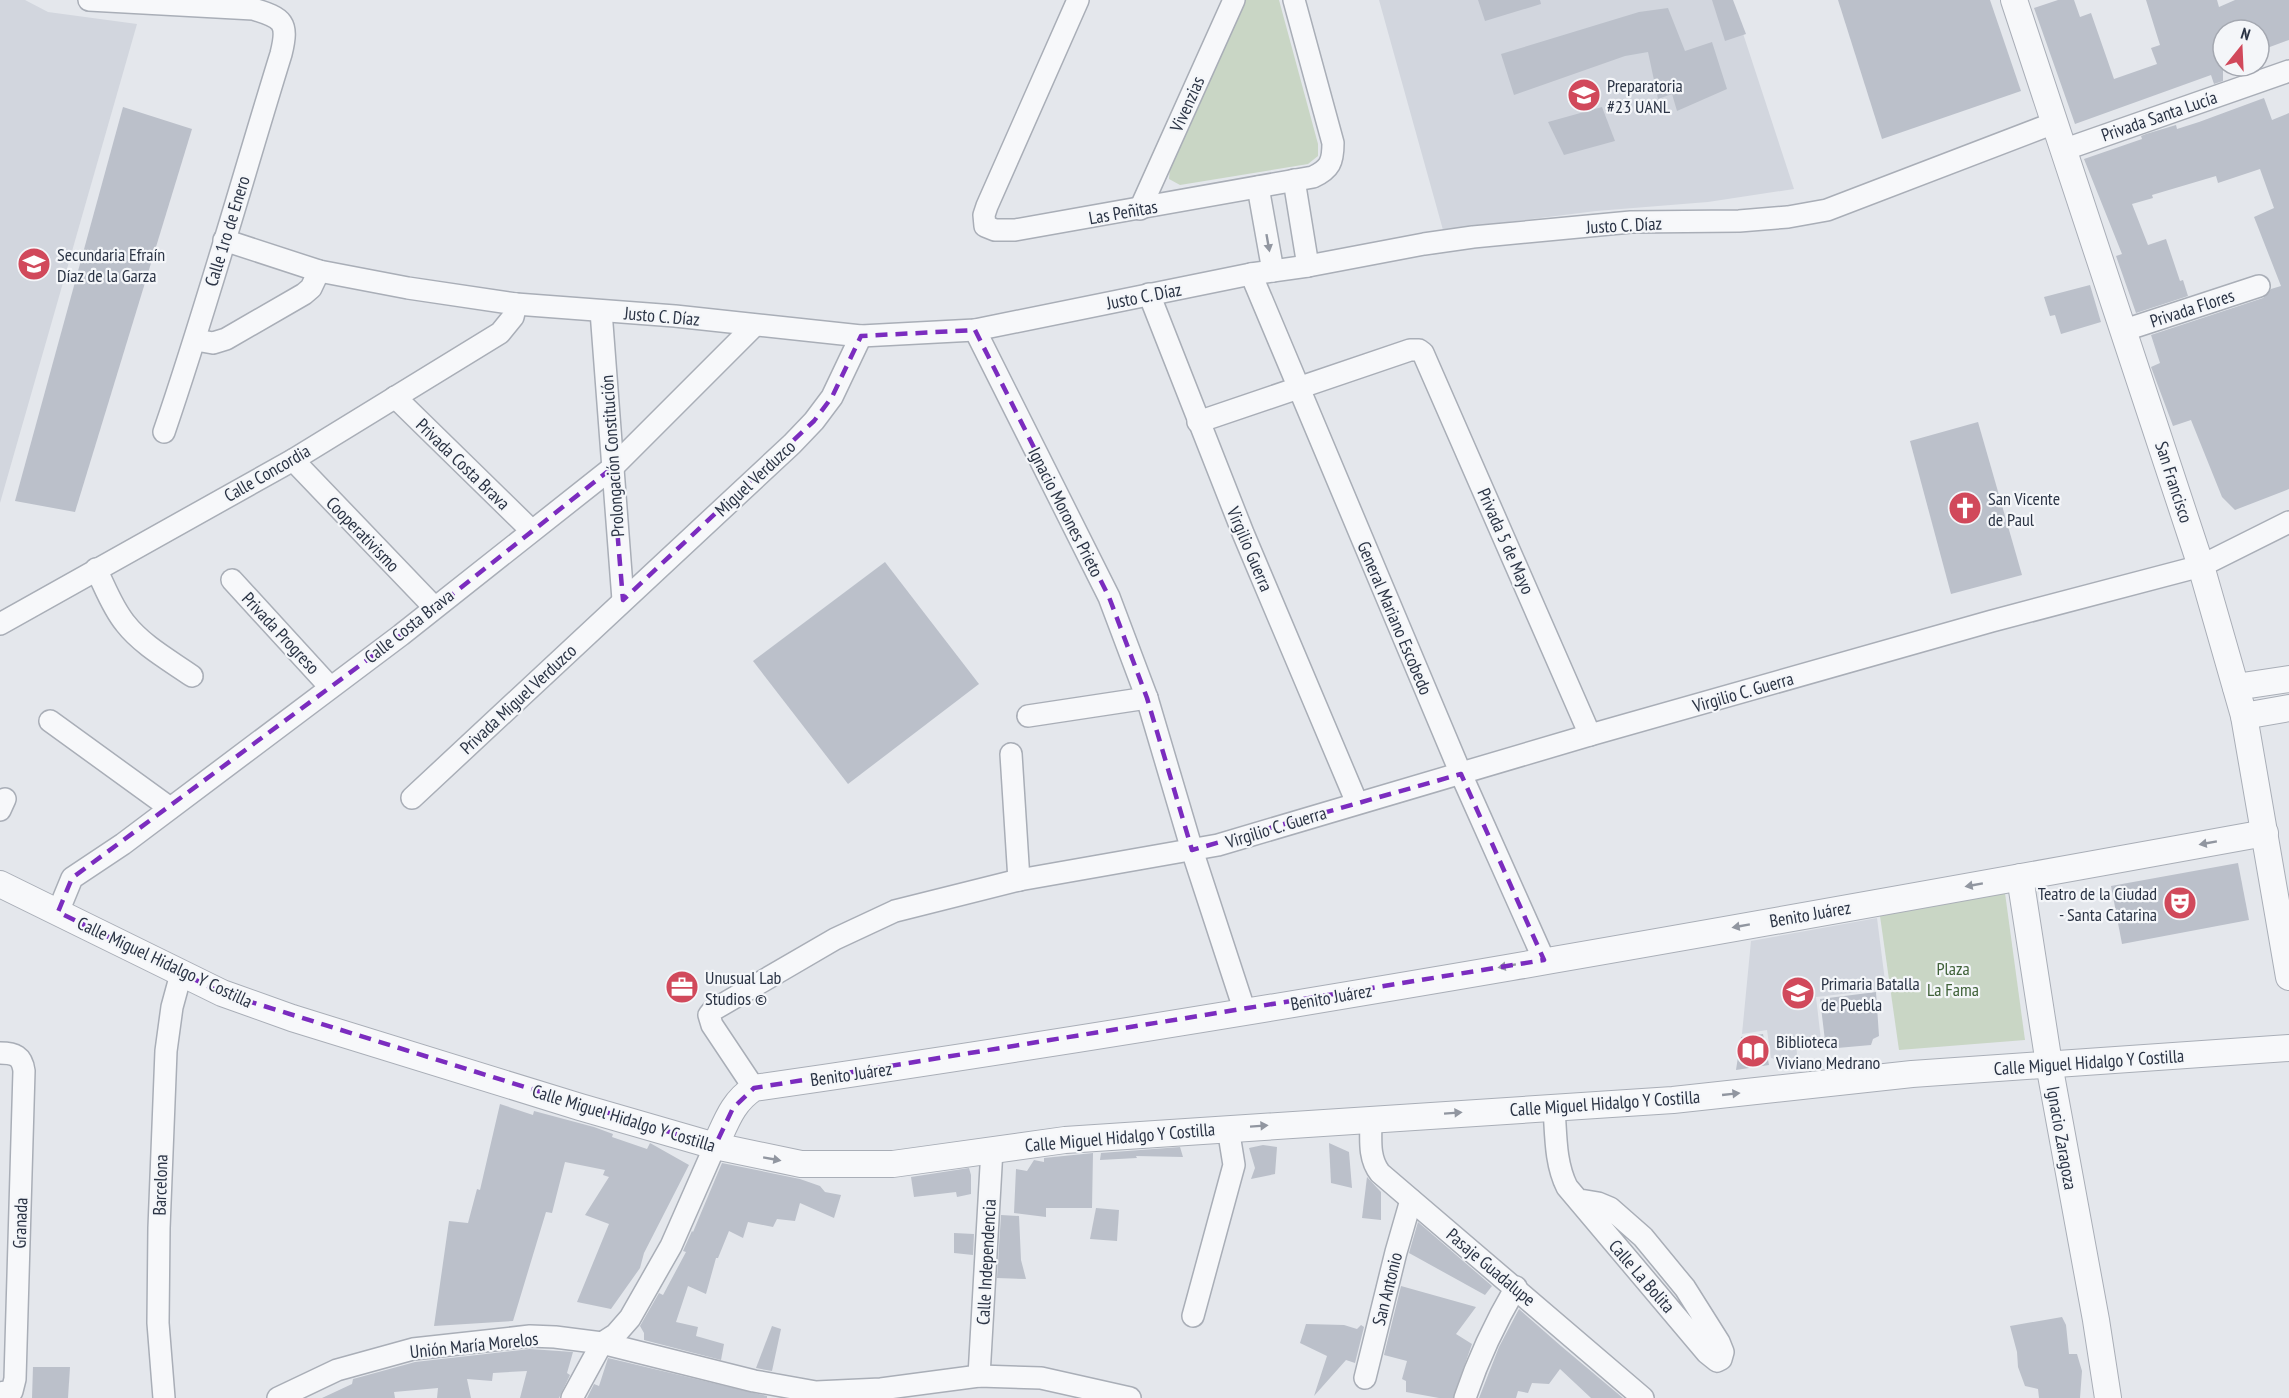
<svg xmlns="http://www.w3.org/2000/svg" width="2289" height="1398" font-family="'PT Sans Narrow',sans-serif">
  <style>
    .built { fill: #d2d6de }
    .green { fill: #c9d6c5 }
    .building { fill: #bbc0ca }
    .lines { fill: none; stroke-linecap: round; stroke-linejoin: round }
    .minor-casing { stroke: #a9aeb7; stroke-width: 24 }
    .tertiary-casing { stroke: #a9aeb7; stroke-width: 28 }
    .minor { stroke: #f7f8fa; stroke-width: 21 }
    .tertiary { stroke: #f7f8fa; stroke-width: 26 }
    .oneway { fill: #9196a0 }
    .marked { fill: none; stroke: #7b2cbf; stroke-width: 4.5; stroke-dasharray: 12 8; stroke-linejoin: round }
    .labels { text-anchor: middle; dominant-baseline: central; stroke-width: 4.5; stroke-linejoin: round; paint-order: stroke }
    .poi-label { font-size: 18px; fill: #2b3445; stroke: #f4f6f9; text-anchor: start }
    .street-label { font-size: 18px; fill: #2b3445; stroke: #f4f6f9 }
    .park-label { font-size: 18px; fill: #3f6138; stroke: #f4f6f9 }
  </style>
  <rect width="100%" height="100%" fill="#e4e7ec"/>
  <g class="built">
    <path d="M0,0H25L48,12L137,24L0,503Z"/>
    <path d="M1379,0H1732L1794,189L1708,202L1596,211L1443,230Z"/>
    <path d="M1877,918L1886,989L1816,997L1821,1040L1796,1044L1798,1065L1771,1058L1767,1030L1742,1034L1751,941Z"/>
  </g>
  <g class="green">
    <path d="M1244,0H1279L1318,144V156L1308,164L1180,185L1169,179L1170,168Z"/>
    <path d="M2005,893L2025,1040L1899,1050L1880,916Z"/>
  </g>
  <g class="building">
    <path d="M1478,0H1540L1541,4L1485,21Z"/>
    <path d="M1712,0H1733L1746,34L1725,41Z"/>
    <path d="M1838,0H1990L2021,91L1882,139Z"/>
    <path d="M2058,0H2074L2080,17L2091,13L2114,79L2157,64L2151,48L2160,45L2146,0H2217L2219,7L2235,0H2289V40L2259,51V30H2223V81L2214,84L2211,75L2075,124L2034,8Z"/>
    <path d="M1668,8L1685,51L1712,42L1727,89L1677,111L1672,94L1658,99L1648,52L1625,56L1514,95L1501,54L1639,12Z"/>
    <path d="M2264,98L2272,120L2289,113V489L2235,510L2222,497L2191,420L2173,426L2151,367L2160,363L2151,335L2263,298L2271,289L2281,286L2254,217L2274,208L2260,169L2218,183L2216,176L2152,195L2153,198L2132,204L2148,245L2166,239L2180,281L2183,280L2188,296L2136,313L2116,256L2122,254L2084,159L2142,139L2141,136L2146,134L2176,125L2177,129L2199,122Z"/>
    <path d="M123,107L192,129L75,512L15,501Z"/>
    <path d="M1602,107L1615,141L1564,155L1548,122Z"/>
    <path d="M2090,285L2101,322L2061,334L2055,315L2050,316L2044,297Z"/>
    <path d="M1978,422L2022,575L1951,594L1910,441Z"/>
    <path d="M885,562L979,684L848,784L753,661Z"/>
    <path d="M2238,863L2249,920L2122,944L2111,886Z"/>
    <path d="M1876,992L1879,1036L1873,1039L1871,1045L1826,1049L1820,999Z"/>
    <path d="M1763,1034L1769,1065L1736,1070L1741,1037Z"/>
    <path d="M500,1104L533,1115L534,1111L594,1127L613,1134L612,1137L647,1149L650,1143L689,1165L644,1253L640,1268L611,1309L577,1302L609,1224L585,1215L609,1177L603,1175L605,1170L565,1162L552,1213L546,1212L513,1321L434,1326L449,1221L468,1223L477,1189L480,1190Z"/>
    <path d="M1329,1143L1349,1152L1352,1188L1331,1183Z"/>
    <path d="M1263,1145L1277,1147L1275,1174L1251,1179L1255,1168L1249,1148Z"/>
    <path d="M1180,1147L1183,1157L1136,1156L1137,1158L1100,1160L1101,1153Z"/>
    <path d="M1093,1153L1092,1208H1046V1217L1014,1213L1016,1169L1027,1171L1034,1160L1044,1162V1158Z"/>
    <path d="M722,1163L800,1179L820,1186L825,1192L841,1195L834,1218L800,1203L795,1221L777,1219L773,1227L748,1222L743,1238L729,1231L718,1258H716L706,1294L688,1286L676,1322L698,1327L696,1336L724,1344L721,1360L644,1340V1333L640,1326L659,1293L663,1295L686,1252L683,1251L692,1231L693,1232Z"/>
    <path d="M969,1168L971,1175V1194L957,1197L956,1192L914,1197L911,1177Z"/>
    <path d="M1367,1177L1381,1192V1220L1362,1218Z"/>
    <path d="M1096,1208L1119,1210L1117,1241L1090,1239Z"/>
    <path d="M1001,1215L1019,1216L1021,1260L1026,1279L997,1278Z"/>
    <path d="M1418,1222L1492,1286L1485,1295L1409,1253Z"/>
    <path d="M954,1233L974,1234L973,1255L954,1253Z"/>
    <path d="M1401,1286L1476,1307L1456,1334L1472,1344L1453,1398H1439L1406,1392V1381L1402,1379L1407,1361L1384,1355Z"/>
    <path d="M1519,1309L1561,1346L1623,1398H1591L1560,1369L1549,1384L1532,1383L1528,1393L1518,1391L1516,1398H1479L1499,1347Z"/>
    <path d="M2062,1317L2066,1325L2069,1354H2077L2082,1371L2080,1398H2039L2038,1389L2025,1386L2018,1367L2017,1352L2010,1326Z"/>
    <path d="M1306,1324L1344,1325L1357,1329L1361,1325L1364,1327L1355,1363L1346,1360L1314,1396L1327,1356L1300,1343Z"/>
    <path d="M772,1326L781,1329L772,1371L756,1368Z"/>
    <path d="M530,1349L573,1352L567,1373L570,1375L559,1398H520L527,1371L493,1373L492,1381L467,1379L471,1398H437L438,1388L394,1392L395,1398H322L352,1384L353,1379L415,1362Z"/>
    <path d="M608,1358L767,1396V1398H587L594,1384L599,1386Z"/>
    <path d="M33,1367H70L68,1398H32Z"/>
  </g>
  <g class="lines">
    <defs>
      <g id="minor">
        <path d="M89,0L253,9C283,18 289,22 281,54C242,180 207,307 164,432"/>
        <path d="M1078,0L987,206L984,215L985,226L995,230H1015L1313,177C1330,169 1333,162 1333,143L1294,0"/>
        <path d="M2063,150L2289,71"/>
        <path d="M1294,180L1308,266"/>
        <path d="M1258,187L1273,271"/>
        <path d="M1140,209L1234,0"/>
        <path d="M224,240L319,271L408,288L516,304L675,316L861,336L975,330L1251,274L1308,266L1424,244L1473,237L1631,222L1739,221L1788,217L1827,210L2054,123"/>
        <path d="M1251,274L1461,774L1544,960"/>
        <path d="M1149,294L1243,533L1357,803"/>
        <path d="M601,311L623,600"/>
        <path d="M975,330L1109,597L1147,698L1192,850L1245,1012"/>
        <path d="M2125,330L2259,286"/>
        <path d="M196,340L213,343L226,339L304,294L311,288L319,271"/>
        <path d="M395,397L531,530"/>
        <path d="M1198,422L1410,350H1419L1423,353L1590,735"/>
        <path d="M293,460L434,607"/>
        <path d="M96,569C105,587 112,607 125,623C142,645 169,660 192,676"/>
        <path d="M232,580L330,687"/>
        <path d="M0,624L293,460L500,333L513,317L516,304"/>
        <path d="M1028,716L1147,698"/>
        <path d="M50,721L170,808"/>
        <path d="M1011,754L1019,880"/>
        <path d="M412,798L792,444L814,421L832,397L861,336"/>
        <path d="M0,810L5,799"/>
        <path d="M58,912L72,878L123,844L401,635L612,468L754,326"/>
        <path d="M0,1053C15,1053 22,1056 24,1071L15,1379L12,1391L0,1393"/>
        <path d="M754,1088L712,1025L709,1015L713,1010L835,939L895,911L1019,880L1218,845L1590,735L1992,621L2201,566L2289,522"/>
        <path d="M1554,1108C1556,1135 1555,1163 1567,1187L1707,1353L1717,1361L1721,1359L1723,1352L1719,1342L1685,1288L1643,1237L1610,1208L1598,1203L1580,1200"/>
        <path d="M1371,1119C1371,1138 1368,1158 1380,1173L1643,1398"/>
        <path d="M1193,1316L1234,1165L1228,1128"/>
        <path d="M979,1376L992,1149"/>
        <path d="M1365,1378L1396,1252L1411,1200"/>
        <path d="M164,1398L158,1323L159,1228L166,1051L172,1007L181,974"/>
        <path d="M278,1398L337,1370L413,1349L530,1336L555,1337L602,1343L754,1381L816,1392L881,1389L979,1376L1041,1378L1130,1398"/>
        <path d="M572,1398L602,1343L616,1334L630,1318L671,1246L715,1146"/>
        <path d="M1465,1398C1478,1359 1495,1323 1516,1287"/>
      </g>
      <g id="tertiary">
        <path d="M2014,0L2201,566L2244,716L2289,977"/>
        <path d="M2236,687L2289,679"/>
        <path d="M2244,716L2289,708"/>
        <path d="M2020,877L2049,1064L2096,1320L2108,1398"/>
        <path d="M0,884L222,993L292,1018L580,1107L715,1146L801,1164H893L1065,1140L1673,1100L1912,1074L2289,1048"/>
        <path d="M715,1146C726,1123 732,1102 754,1088C1260,1015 1763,924 2265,833"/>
      </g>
    </defs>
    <use href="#minor" class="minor-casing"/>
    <use href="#tertiary" class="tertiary-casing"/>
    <use href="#minor" class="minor"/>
    <use href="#tertiary" class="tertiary"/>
  </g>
  <defs><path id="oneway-solid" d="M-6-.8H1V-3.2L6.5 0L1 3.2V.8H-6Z" transform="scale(1.5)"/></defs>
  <g class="oneway">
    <use href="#oneway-solid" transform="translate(1268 243) rotate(80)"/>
    <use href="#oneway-solid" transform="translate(2208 843) rotate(170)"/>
    <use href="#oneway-solid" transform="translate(1974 885) rotate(170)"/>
    <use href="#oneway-solid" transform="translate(1741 926) rotate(170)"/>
    <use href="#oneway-solid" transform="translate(1507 966) rotate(170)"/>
    <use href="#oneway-solid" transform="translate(1731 1094) rotate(-6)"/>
    <use href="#oneway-solid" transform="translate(1453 1113) rotate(-4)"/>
    <use href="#oneway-solid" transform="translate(1259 1126) rotate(-4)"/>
    <use href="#oneway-solid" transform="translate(772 1159) rotate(10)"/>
  </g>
  <path class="marked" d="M975,330L1109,597L1147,698L1192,850L1461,774L1544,960L754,1088L733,1108L715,1146L222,993L58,912L72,878L401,635L612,468L623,600L814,421L832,397L861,336Z"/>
  <defs>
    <symbol id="school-disc" viewBox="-11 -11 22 22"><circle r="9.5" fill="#d1495b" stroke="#f4f6f9"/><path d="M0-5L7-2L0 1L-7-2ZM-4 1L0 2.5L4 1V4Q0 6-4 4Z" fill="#fff"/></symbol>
    <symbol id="church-disc" viewBox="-11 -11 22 22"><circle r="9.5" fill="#d1495b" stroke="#f4f6f9"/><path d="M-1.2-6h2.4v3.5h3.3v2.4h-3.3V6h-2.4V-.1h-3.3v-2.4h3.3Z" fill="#fff"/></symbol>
    <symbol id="theatre-disc" viewBox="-11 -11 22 22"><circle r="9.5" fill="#d1495b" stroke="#f4f6f9"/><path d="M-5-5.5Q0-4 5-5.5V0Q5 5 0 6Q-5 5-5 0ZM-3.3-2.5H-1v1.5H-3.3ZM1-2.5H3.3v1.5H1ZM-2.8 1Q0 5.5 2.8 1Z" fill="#fff"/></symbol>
    <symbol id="office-disc" viewBox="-11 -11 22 22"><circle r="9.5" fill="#d1495b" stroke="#f4f6f9"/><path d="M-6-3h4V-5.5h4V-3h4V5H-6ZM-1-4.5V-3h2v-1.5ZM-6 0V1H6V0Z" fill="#fff"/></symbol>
    <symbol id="library-disc" viewBox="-11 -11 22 22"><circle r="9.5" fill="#d1495b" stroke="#f4f6f9"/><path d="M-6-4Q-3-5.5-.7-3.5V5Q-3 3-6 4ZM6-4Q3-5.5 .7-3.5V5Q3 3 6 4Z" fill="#fff"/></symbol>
  </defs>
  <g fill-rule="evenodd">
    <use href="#school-disc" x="1565" y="76" width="38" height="38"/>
    <use href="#school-disc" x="15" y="245" width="38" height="38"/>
    <use href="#church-disc" x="1946" y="489" width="38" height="38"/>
    <use href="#theatre-disc" x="2161" y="884" width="38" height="38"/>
    <use href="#office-disc" x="663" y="968" width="38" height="38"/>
    <use href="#school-disc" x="1779" y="974" width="38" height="38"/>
    <use href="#library-disc" x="1734" y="1032" width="38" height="38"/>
  </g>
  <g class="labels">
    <g class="poi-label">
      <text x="1607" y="85">Preparatoria<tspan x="1607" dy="21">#23 UANL</tspan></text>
      <text x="57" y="254">Secundaria Efraín<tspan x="57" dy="21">Díaz de la Garza</tspan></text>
      <text x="1988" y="498">San Vicente<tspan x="1988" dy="21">de Paul</tspan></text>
      <text x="2157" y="893" text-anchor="end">Teatro de la Ciudad<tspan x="2157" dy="21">- Santa Catarina</tspan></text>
      <text x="705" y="977">Unusual Lab<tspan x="705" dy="21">Studios ©</tspan></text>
      <text x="1821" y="983">Primaria Batalla<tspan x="1821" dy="21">de Puebla</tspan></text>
      <text x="1776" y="1041">Biblioteca<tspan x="1776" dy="21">Viviano Medrano</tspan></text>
    </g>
    <g class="street-label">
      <text transform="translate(1187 104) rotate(-66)">Vivenzias</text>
      <text transform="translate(2159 116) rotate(-19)">Privada Santa Lucía</text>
      <text transform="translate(1123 212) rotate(-10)">Las Peñitas</text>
      <text transform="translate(1624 225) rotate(-3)">Justo C. Díaz</text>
      <text transform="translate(227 231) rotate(-73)">Calle 1ro de Enero</text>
      <text transform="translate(1144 296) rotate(-11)">Justo C. Díaz</text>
      <text transform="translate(2192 308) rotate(-18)">Privada Flores</text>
      <text transform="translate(662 316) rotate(5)">Justo C. Díaz</text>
      <text transform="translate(612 456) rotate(-94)">Prolongación Constitución</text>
      <text transform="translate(463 464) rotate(44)">Privada Costa Brava</text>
      <text transform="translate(267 473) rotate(-30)">Calle Concordia</text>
      <text transform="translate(755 478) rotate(-43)">Miguel Verduzco</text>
      <text transform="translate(2174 482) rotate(72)">San Francisco</text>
      <text transform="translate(1066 512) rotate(63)">Ignacio Morones Prieto</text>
      <text transform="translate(363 534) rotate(46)">Cooperativismo</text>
      <text transform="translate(1506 541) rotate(66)">Privada 5 de Mayo</text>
      <text transform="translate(1250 549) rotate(67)">Virgilio Guerra</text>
      <text transform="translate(1395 618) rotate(67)">General Mariano Escobedo</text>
      <text transform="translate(409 626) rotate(-38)">Calle Costa Brava</text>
      <text transform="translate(281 633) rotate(47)">Privada Progreso</text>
      <text transform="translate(1743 692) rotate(-16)">Virgilio C. Guerra</text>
      <text transform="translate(518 699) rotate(-43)">Privada Miguel Verduzco</text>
      <text transform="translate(1276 827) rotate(-17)">Virgilio C. Guerra</text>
      <text transform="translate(1810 914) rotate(-10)">Benito Juárez</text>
      <text transform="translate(165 962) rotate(25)">Calle Miguel Hidalgo Y Costilla</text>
      <text transform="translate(1331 997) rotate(-10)">Benito Juárez</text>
      <text transform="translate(2089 1062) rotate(-4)">Calle Miguel Hidalgo Y Costilla</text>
      <text transform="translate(851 1074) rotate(-8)">Benito Juárez</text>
      <text transform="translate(1605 1103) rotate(-4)">Calle Miguel Hidalgo Y Costilla</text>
      <text transform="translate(624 1118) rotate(17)">Calle Miguel Hidalgo Y Costilla</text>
      <text transform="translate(1120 1137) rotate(-5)">Calle Miguel Hidalgo Y Costilla</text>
      <text transform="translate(2062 1138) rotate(80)">Ignacio Zaragoza</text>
      <text transform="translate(160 1185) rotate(-88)">Barcelona</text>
      <text transform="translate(20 1223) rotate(-88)">Granada</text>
      <text transform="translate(986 1262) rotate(-87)">Calle Independencia</text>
      <text transform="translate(1491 1267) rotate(40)">Pasaje Guadalupe</text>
      <text transform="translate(1642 1276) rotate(49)">Calle La Bolita</text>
      <text transform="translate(1387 1289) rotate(-76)">San Antonio</text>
      <text transform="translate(474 1345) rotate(-6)">Unión María Morelos</text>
    </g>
    <g class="park-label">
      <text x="1953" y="968">Plaza<tspan x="1953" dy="21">La Fama</tspan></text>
    </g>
  </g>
  <g transform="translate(2241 48) rotate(18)"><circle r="28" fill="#f4f6f9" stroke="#a4a8b1" stroke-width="1.5"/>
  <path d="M0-4.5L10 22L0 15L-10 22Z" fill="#d1495b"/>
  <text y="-9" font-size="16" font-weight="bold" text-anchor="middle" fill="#2b3445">N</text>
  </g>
</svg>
